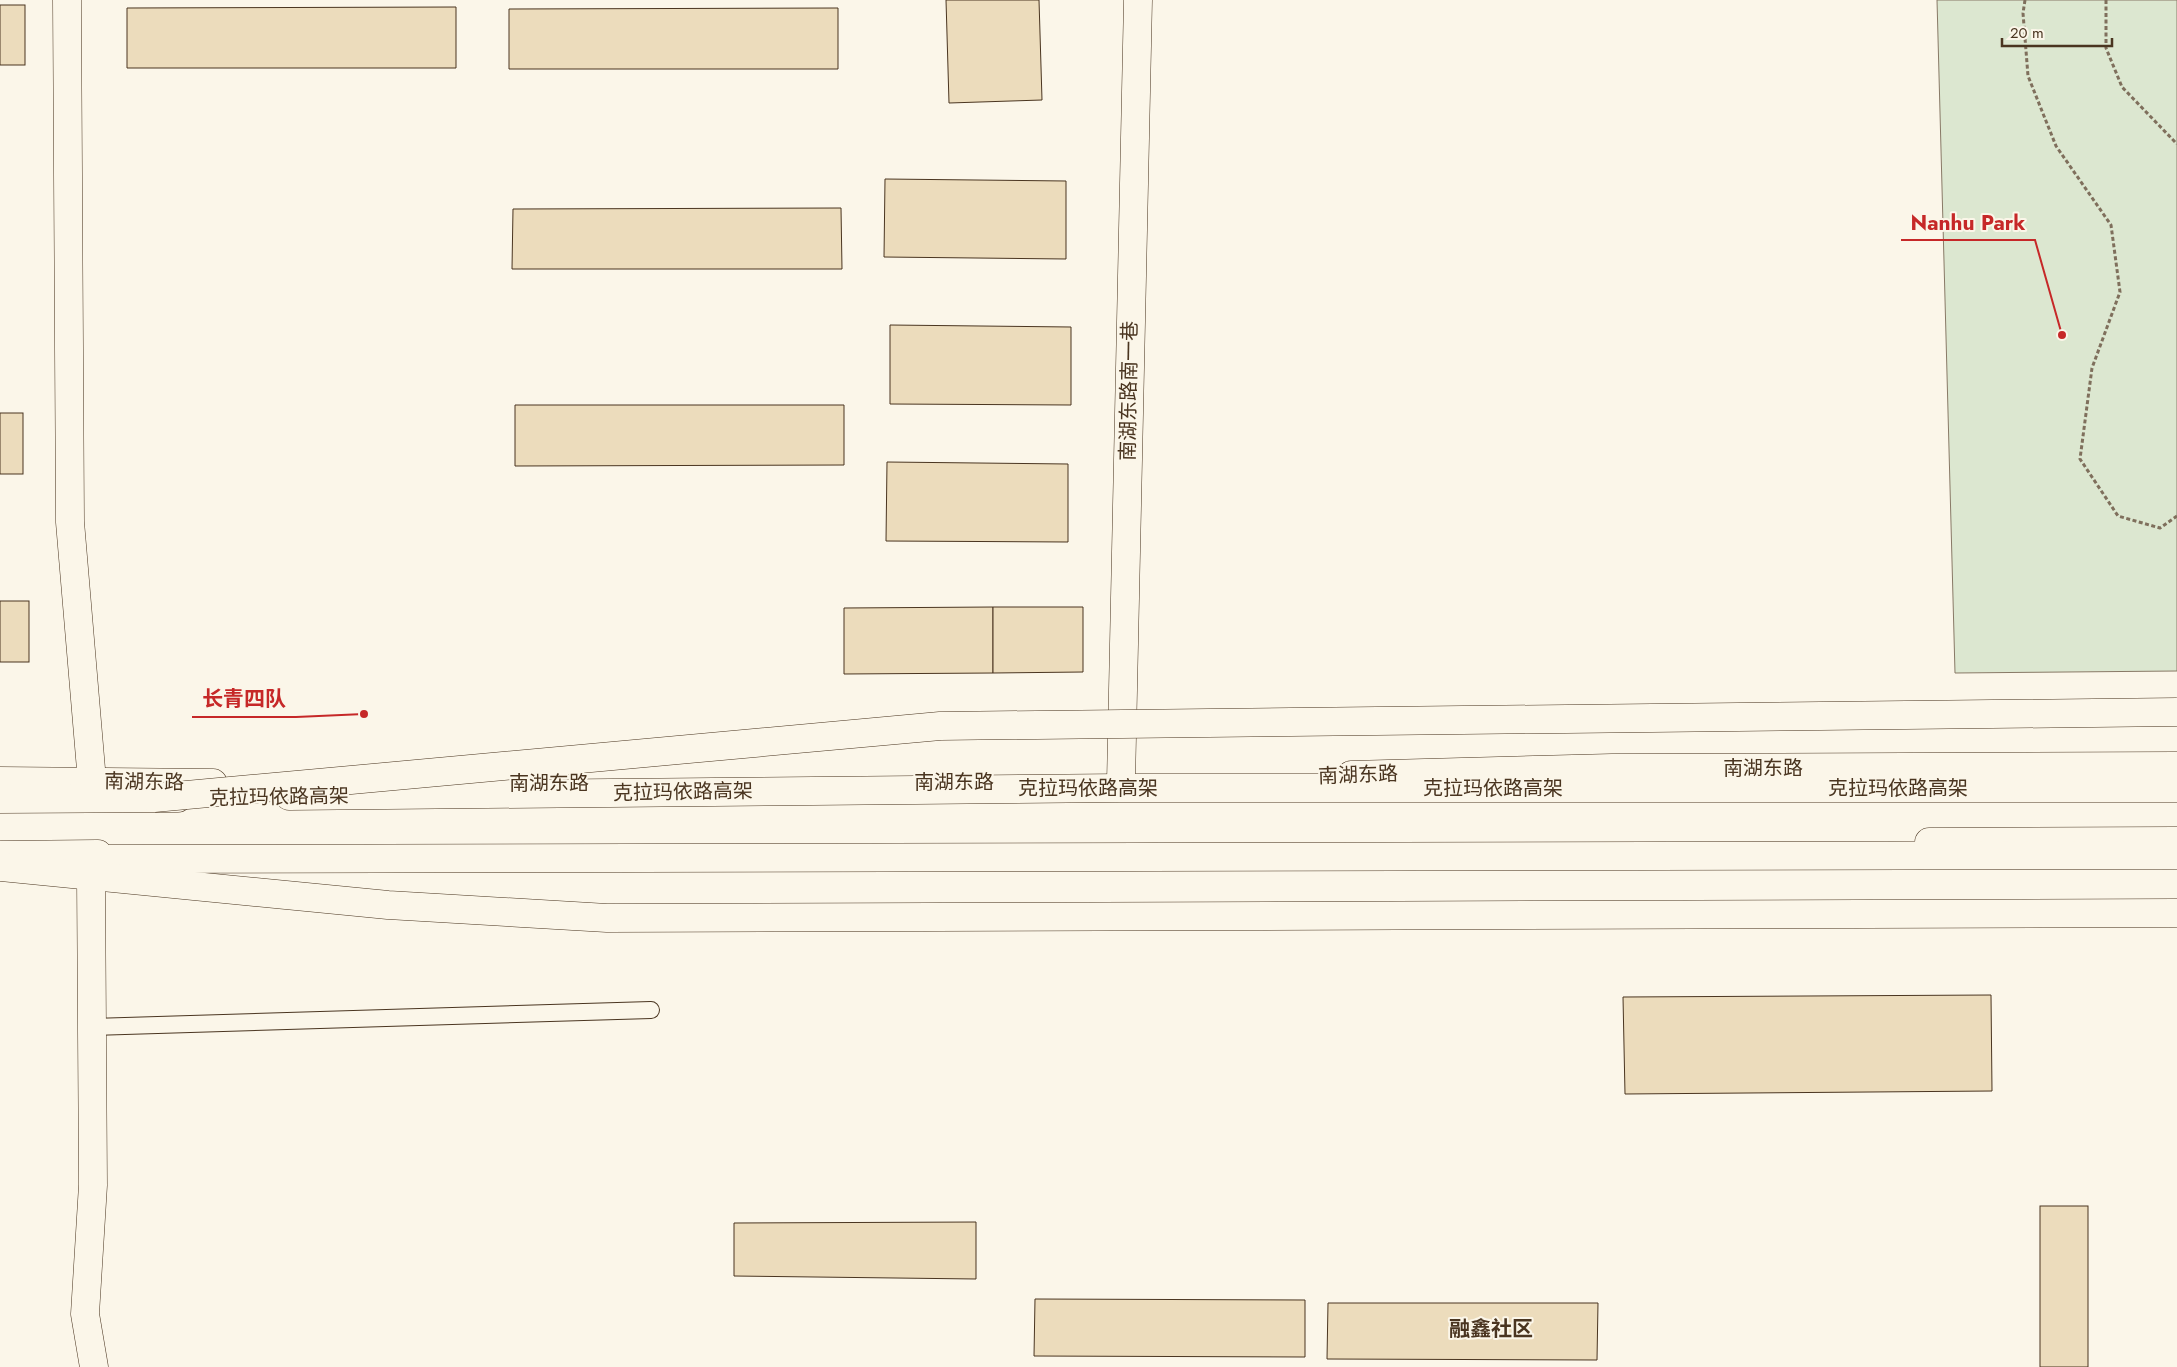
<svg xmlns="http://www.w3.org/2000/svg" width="2177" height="1367" font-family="Jost,'Noto Sans SC',sans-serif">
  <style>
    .green { fill: #dce7d0; stroke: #887966 }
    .building { fill: #ecdcbc; stroke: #4a3520 }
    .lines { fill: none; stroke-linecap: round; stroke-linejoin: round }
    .service-casing { stroke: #4a3520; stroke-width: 18 }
    .minor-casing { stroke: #4a3520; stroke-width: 29 }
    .primary-casing { stroke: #4a3520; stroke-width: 29 }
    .trunk-casing { stroke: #4a3520; stroke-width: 29 }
    .path { stroke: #7f6f5c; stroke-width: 3; stroke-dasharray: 4 2.5; stroke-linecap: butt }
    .service { stroke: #fbf6e9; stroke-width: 16 }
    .minor { stroke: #fbf6e9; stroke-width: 28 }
    .primary { stroke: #fbf6e9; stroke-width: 28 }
    .trunk { stroke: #fbf6e9; stroke-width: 28 }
    .trunk-bridge-casing { stroke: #4a3520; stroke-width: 29; stroke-linecap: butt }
    .trunk-bridge { stroke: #fbf6e9; stroke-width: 28 }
    .labels { text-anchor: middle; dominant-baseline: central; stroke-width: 4; stroke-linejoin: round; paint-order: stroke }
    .street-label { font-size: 20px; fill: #4a3520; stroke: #fbf6e9 }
    .neighbourhood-label { font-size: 21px; font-weight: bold; fill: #4a3520; stroke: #fbf6e9 }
    .leader { fill: none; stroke: #c62828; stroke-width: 2 }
    .callout-dot { fill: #c62828; stroke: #fbf6e9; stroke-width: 2 }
    .callout-label { font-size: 21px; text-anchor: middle; font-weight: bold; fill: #c62828; stroke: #fbf6e9; stroke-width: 4; stroke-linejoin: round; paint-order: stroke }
  </style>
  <rect width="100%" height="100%" fill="#fbf6e9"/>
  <path class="green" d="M1937,0H2177V671L1955,673Z"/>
  <g class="building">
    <path d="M946,0H1039L1042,100L949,103Z"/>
    <rect x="0" y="5" width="25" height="60"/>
    <path d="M456,7V68H127V8Z"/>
    <path d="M838,8V69H509V9Z"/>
    <path d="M885,179L1066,181V259L884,257Z"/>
    <path d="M841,208L842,269H512L513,209Z"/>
    <path d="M890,325L1071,327V405L890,404Z"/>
    <path d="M515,405H844V465L515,466Z"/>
    <rect x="0" y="413" width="23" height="61"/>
    <path d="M887,462L1068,464V542L886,541Z"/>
    <rect x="0" y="601" width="29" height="61"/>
    <path d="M993,607V673L844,674V608Z"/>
    <path d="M993,607H1083V672L993,673Z"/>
    <path d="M1991,995L1992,1091L1625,1094L1623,997Z"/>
    <rect x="2040" y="1206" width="48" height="161"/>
    <path d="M976,1222V1279L734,1276V1223Z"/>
    <path d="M1035,1299L1305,1300V1357L1034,1356Z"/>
    <path d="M1328,1303H1598L1597,1360L1327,1359Z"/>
  </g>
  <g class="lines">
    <defs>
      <path id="service" d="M92,1027L651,1010"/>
      <g id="minor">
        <path d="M67,0L70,522L92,781"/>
        <path d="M1121,782L1138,0"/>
        <path d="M91,876L93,1185L85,1314L94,1367"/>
      </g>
      <g id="primary">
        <path d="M1351,775L1612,768L2177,766"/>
        <path d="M0,781L213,783"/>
        <path d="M1929,842L2177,841"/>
        <path d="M0,855L98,854"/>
      </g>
      <g id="trunk">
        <path d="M289,796L1119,788H2177"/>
        <path d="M0,799L178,798"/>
        <path d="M74,859L2177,855"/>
        <path d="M0,867L388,905L607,918L2177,913"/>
      </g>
    </defs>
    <use href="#service" class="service-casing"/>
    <use href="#minor" class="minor-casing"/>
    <use href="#primary" class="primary-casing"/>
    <use href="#trunk" class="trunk-casing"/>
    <g class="path">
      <path d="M2025,0L2023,13L2028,76L2056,146L2111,225L2120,292L2092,368L2080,459L2118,516L2160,528L2177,516"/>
      <path d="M2106,0V48L2122,87L2177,144"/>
    </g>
    <use href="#service" class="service"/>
    <use href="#minor" class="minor"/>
    <use href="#primary" class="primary"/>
    <use href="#trunk" class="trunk"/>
    <defs>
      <path id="trunk-bridge" d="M154,798L940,726L2177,712"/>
    </defs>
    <use href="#trunk-bridge" class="trunk-bridge-casing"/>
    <use href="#trunk-bridge" class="trunk-bridge"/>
  </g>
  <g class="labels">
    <g class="street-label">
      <text transform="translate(1129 391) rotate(-89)">南湖东路南一巷</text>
      <text x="1763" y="768">南湖东路</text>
      <text transform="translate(1358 775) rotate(-2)">南湖东路</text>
      <text transform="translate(144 782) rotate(1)">南湖东路</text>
      <text x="954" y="782">南湖东路</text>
      <text x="549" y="783">南湖东路</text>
      <text x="1088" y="788">克拉玛依路高架</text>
      <text x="1493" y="788">克拉玛依路高架</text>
      <text x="1898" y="788">克拉玛依路高架</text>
      <text transform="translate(683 792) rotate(-1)">克拉玛依路高架</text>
      <text transform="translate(279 797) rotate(-1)">克拉玛依路高架</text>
    </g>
    <g class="neighbourhood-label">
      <text x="1491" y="1329">融鑫社区</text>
    </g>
  </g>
  <path class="leader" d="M2062 335L2035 240H1901M364 714L296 717H192"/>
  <g class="callout-dot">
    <circle cx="2062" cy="335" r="5"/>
    <circle cx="364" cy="714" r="5"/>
  </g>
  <g class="callout-label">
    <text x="1968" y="230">Nanhu Park</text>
    <text x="244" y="706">长青四队</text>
  </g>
  <path d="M2002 38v8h110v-8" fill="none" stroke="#4a3520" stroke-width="2.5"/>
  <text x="2010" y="38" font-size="15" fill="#4a3520" stroke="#fbf6e9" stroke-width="4" paint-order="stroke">20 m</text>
</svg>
